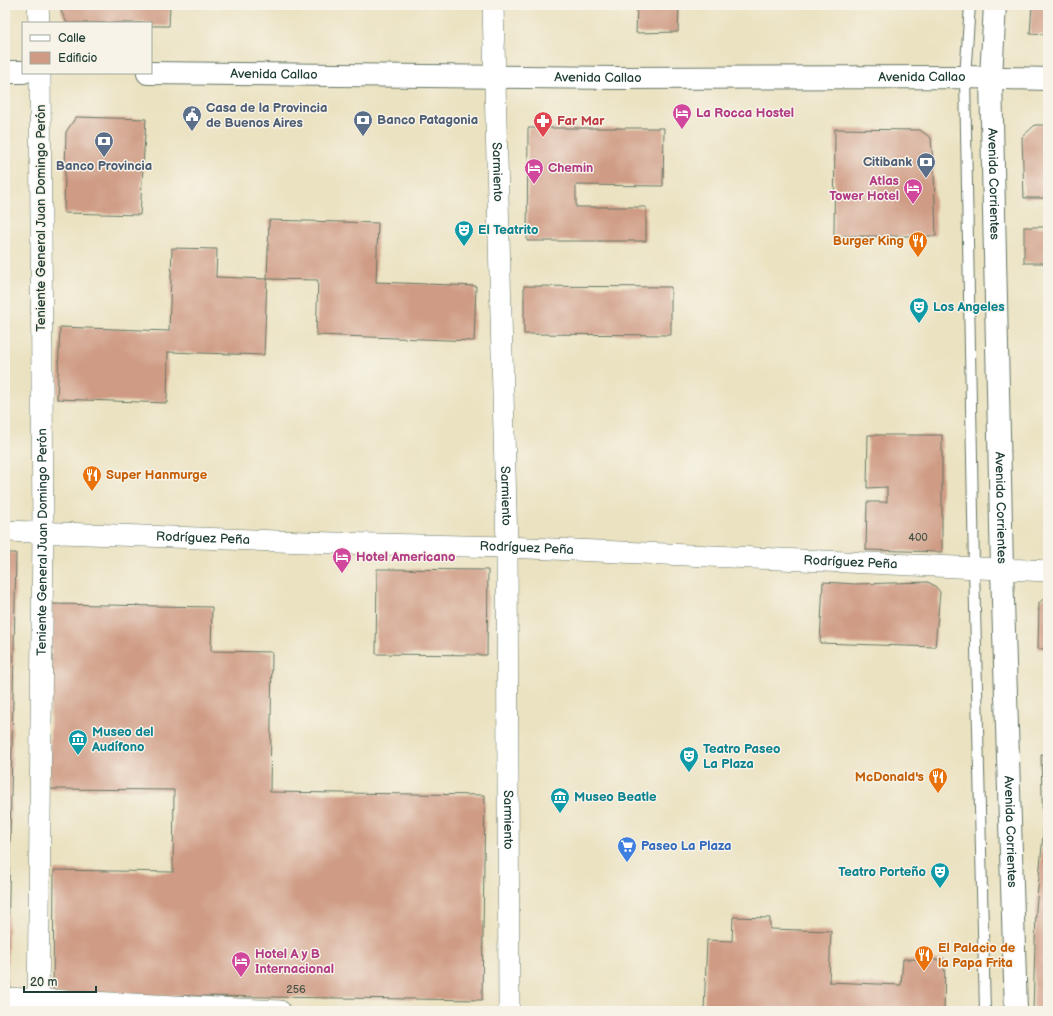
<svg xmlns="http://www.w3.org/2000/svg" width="1053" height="1016" font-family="'Balsamiq Sans',sans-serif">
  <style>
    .building { fill: #cf9b84 }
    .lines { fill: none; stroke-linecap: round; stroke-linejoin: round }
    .lane-casing { stroke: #667765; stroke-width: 12 }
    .street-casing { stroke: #667765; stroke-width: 22 }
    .secondary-casing { stroke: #667765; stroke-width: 24 }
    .lane { stroke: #fff; stroke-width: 10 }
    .street { stroke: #fff; stroke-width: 21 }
    .secondary { stroke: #fff; stroke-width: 22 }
    .labels { text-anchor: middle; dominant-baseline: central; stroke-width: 3; stroke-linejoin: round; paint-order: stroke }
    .number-label { font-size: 11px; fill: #4b5448 }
    .street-label { font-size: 13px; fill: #1f3d34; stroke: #f7f3e8 }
    .service-label { font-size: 13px; font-weight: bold; fill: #4e5e75; stroke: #f7f3e8; text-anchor: start }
    .hotel-label { font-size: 13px; font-weight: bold; fill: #b23c85; stroke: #f7f3e8; text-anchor: start }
    .health-label { font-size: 13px; font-weight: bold; fill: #be3a42; stroke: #f7f3e8; text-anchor: start }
    .culture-label { font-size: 13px; font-weight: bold; fill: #0d838f; stroke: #f7f3e8; text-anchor: start }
    .food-label { font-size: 13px; font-weight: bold; fill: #c56008; stroke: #f7f3e8; text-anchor: end }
    .shop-label { font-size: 13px; font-weight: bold; fill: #366cbe; stroke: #f7f3e8; text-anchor: start }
  </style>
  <rect width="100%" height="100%" fill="#f7f3e8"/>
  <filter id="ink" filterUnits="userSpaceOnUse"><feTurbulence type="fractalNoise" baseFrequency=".025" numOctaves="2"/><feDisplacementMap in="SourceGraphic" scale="8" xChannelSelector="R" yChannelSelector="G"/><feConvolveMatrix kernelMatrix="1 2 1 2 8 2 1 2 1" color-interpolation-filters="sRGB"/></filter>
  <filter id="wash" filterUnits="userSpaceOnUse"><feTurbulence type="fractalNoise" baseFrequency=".012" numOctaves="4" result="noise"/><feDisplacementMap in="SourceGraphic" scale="16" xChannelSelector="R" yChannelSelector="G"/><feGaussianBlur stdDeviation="0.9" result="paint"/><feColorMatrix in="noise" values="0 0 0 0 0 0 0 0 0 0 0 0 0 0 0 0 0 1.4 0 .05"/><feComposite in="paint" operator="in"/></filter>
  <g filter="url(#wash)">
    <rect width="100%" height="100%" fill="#ebe2c1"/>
    <g id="blocks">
      <g class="building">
        <path d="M61,5H170L169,26H151V23H67L61,11Z"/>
        <path d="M637,5H679L678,32L636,33Z"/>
        <path d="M1032,5H1048V35L1030,34Z"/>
        <path d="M76,117L146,119L140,215L64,213L66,132Z"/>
        <path d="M1035,125H1048V198H1024L1022,137Z"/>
        <path d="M528,128H664L663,186L576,185V207H646V241H527Z"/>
        <path d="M835,129L920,130L931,138L934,173L936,236H834Z"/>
        <path d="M269,220L378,223L376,282L476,286L474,341L316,335L318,280L267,279Z"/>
        <rect x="1024" y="227" width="24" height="36"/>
        <path d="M172,248L217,249L216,277L267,279L264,355L168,352L167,403L57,399L60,327L169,331Z"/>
        <path d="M524,286L671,287V335L524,334Z"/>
        <path d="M868,435H942V552L866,550L867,502H887V487L867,488Z"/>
        <path d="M5,553H16L7,989H5Z"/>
        <path d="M377,569L488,570L487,655L376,654Z"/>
        <path d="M823,582L855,584L928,582L935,586L940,592L935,647L820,643Z"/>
        <path d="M1048,595V649H1038L1039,603Z"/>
        <path d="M52,604L212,607L211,651L272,652L270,792L485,795L482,1000L53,994L54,870L173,872L174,790L49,789Z"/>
        <path d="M1041,754L1048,755V1011H1033L1036,909L1043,835Z"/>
        <path d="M733,917L770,918V929L831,931L829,982L901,985L903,959L945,960L944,1011H704L707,940L732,941Z"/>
      </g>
    </g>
  </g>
  <g filter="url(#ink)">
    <use href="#blocks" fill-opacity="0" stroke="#667765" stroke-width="1"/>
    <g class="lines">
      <defs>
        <path id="lane" d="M970,5L965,77L974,568L985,1011"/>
        <g id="street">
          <path d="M38,5L39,23"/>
          <path id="s1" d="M493,5L507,547L509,1011"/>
          <path id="s2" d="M5,531L334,543L507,547L1048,571"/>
          <path d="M5,998L280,1011"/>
          <path id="s3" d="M38,1011L43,533L40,73"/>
        </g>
        <g id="secondary">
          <path id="s4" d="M995,5L991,77L1002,569L1016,1011"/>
          <path d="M5,72H23"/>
          <path id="s5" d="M148,73L616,78L965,77L1048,79"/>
        </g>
      </defs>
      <use href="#lane" class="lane-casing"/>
      <use href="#street" class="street-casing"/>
      <use href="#secondary" class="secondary-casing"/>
      <use href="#lane" class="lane"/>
      <use href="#street" class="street"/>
      <use href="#secondary" class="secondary"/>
    </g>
  </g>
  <defs>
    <symbol id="hotel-pin" viewBox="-11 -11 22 30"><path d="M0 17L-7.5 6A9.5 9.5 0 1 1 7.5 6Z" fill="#d1479c" stroke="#f7f3e8"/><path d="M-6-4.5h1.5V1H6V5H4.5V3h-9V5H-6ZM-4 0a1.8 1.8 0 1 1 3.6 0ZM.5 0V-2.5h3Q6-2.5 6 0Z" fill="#fff"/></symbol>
    <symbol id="civic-pin" viewBox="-11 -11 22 30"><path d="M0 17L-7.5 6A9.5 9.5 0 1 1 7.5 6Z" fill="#5c6f8a" stroke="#f7f3e8"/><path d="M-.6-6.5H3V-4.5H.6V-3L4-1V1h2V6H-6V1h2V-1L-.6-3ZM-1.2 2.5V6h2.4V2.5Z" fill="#fff"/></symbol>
    <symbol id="bank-pin" viewBox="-11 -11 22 30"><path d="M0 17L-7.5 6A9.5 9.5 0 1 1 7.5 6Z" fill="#5c6f8a" stroke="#f7f3e8"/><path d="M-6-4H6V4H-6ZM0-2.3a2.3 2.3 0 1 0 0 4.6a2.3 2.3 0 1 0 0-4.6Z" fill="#fff"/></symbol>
    <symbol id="pharmacy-pin" viewBox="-11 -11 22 30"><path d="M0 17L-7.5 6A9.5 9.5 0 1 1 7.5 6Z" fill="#e0444e" stroke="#f7f3e8"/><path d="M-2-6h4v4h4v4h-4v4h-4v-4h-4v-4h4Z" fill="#fff"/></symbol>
    <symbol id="theatre-pin" viewBox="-11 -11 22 30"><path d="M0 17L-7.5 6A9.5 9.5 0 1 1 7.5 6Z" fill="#0f9aa8" stroke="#f7f3e8"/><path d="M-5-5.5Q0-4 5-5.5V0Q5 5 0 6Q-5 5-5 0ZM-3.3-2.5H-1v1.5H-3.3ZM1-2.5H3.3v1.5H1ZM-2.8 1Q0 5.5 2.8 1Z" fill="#fff"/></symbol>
    <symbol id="restaurant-pin" viewBox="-11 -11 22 30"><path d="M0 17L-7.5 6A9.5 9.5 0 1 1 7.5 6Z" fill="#e8710a" stroke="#f7f3e8"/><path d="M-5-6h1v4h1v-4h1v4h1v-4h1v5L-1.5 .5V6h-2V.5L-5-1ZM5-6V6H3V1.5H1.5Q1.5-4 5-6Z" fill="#fff"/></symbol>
    <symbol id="museum-pin" viewBox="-11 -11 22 30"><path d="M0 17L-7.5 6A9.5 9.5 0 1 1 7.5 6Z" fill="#0f9aa8" stroke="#f7f3e8"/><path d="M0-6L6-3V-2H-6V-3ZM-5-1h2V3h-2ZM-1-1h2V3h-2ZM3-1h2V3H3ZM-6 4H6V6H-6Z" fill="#fff"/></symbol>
    <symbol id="supermarket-pin" viewBox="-11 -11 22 30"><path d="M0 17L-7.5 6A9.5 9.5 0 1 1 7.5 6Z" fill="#3f7fe0" stroke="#f7f3e8"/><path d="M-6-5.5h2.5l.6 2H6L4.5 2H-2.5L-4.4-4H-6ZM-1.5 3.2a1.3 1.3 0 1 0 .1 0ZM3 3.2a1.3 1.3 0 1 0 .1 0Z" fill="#fff"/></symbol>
  </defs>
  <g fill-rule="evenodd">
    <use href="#hotel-pin" x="671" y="102" width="22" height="30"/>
    <use href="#civic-pin" x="181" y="104" width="22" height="30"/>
    <use href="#bank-pin" x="352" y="109" width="22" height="30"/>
    <use href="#pharmacy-pin" x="532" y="110" width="22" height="30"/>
    <use href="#bank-pin" x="93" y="130" width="22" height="30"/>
    <use href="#bank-pin" x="915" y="151" width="22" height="30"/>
    <use href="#hotel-pin" x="523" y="157" width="22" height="30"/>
    <use href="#hotel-pin" x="902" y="177" width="22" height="30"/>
    <use href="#theatre-pin" x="453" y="219" width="22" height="30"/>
    <use href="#restaurant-pin" x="907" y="230" width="22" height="30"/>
    <use href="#theatre-pin" x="908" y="296" width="22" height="30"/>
    <use href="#restaurant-pin" x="81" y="464" width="22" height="30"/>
    <use href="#hotel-pin" x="331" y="546" width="22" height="30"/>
    <use href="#museum-pin" x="67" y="728" width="22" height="30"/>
    <use href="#theatre-pin" x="678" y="745" width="22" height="30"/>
    <use href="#restaurant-pin" x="927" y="766" width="22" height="30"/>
    <use href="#museum-pin" x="549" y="786" width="22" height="30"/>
    <use href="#supermarket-pin" x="616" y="835" width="22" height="30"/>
    <use href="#theatre-pin" x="929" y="861" width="22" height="30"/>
    <use href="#restaurant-pin" x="913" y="944" width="22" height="30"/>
    <use href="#hotel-pin" x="230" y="950" width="22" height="30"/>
  </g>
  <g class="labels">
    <g class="number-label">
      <text x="918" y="537">400</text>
      <text x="296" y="989">256</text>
    </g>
    <g class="street-label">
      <text stroke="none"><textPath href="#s5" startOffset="126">Avenida Callao</textPath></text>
      <text stroke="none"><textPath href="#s5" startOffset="450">Avenida Callao</textPath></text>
      <text stroke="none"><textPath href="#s5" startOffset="774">Avenida Callao</textPath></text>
      <text stroke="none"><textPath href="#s1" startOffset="167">Sarmiento</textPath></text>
      <text stroke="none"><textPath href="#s4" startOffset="179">Avenida Corrientes</textPath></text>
      <text transform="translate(41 218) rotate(-90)">Teniente General Juan Domingo Perón</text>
      <text stroke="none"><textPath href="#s1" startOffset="491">Sarmiento</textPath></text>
      <text stroke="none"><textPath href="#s4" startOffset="503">Avenida Corrientes</textPath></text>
      <text stroke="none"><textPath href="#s2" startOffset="198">Rodríguez Peña</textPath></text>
      <text stroke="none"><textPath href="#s3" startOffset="469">Teniente General Juan Domingo Perón</textPath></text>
      <text stroke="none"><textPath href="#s2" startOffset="522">Rodríguez Peña</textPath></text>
      <text stroke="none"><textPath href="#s2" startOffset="846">Rodríguez Peña</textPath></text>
      <text stroke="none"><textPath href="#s1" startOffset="815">Sarmiento</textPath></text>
      <text stroke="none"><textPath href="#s4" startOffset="827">Avenida Corrientes</textPath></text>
    </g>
    <g class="service-label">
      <text x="206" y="108">Casa de la Provincia<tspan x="206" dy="15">de Buenos Aires</tspan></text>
      <text x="377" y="120">Banco Patagonia</text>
      <text x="912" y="162" text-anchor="end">Citibank</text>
      <text x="104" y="166" text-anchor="middle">Banco Provincia</text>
    </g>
    <g class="hotel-label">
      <text x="696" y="113">La Rocca Hostel</text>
      <text x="548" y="168">Chemin</text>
      <text x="899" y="181" text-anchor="end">Atlas<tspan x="899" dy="15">Tower Hotel</tspan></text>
      <text x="356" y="557">Hotel Americano</text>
      <text x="255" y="954">Hotel A y B<tspan x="255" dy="15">Internacional</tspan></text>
    </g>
    <g class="health-label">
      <text x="557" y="121">Far Mar</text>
    </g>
    <g class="culture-label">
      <text x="478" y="230">El Teatrito</text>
      <text x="933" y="307">Los Angeles</text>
      <text x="92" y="732">Museo del<tspan x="92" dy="15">Audífono</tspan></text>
      <text x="703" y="749">Teatro Paseo<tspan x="703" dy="15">La Plaza</tspan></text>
      <text x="574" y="797">Museo Beatle</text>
      <text x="926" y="872" text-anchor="end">Teatro Porteño</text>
    </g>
    <g class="food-label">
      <text x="904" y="241">Burger King</text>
      <text x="106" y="475" text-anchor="start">Super Hanmurge</text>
      <text x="924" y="777">McDonald's</text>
      <text x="938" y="948" text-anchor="start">El Palacio de<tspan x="938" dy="15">la Papa Frita</tspan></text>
    </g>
    <g class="shop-label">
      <text x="641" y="846">Paseo La Plaza</text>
    </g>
  </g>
  <rect width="1053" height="1016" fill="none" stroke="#f7f3e8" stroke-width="20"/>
  <rect x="22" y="22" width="130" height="52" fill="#f7f3e8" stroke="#a1aaa0"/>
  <rect x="30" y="35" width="20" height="6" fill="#ffffff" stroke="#a1aaa0"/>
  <text x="58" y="42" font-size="12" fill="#1f3d34">Calle</text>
  <rect x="30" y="52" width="20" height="12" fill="#cf9b84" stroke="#a1aaa0"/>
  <text x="58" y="62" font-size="12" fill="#1f3d34">Edificio</text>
  <path d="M24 986v6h72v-6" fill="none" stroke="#1f3d34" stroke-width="2"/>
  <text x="30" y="986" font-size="12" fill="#1f3d34" stroke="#f7f3e8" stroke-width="3" paint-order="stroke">20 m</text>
</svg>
